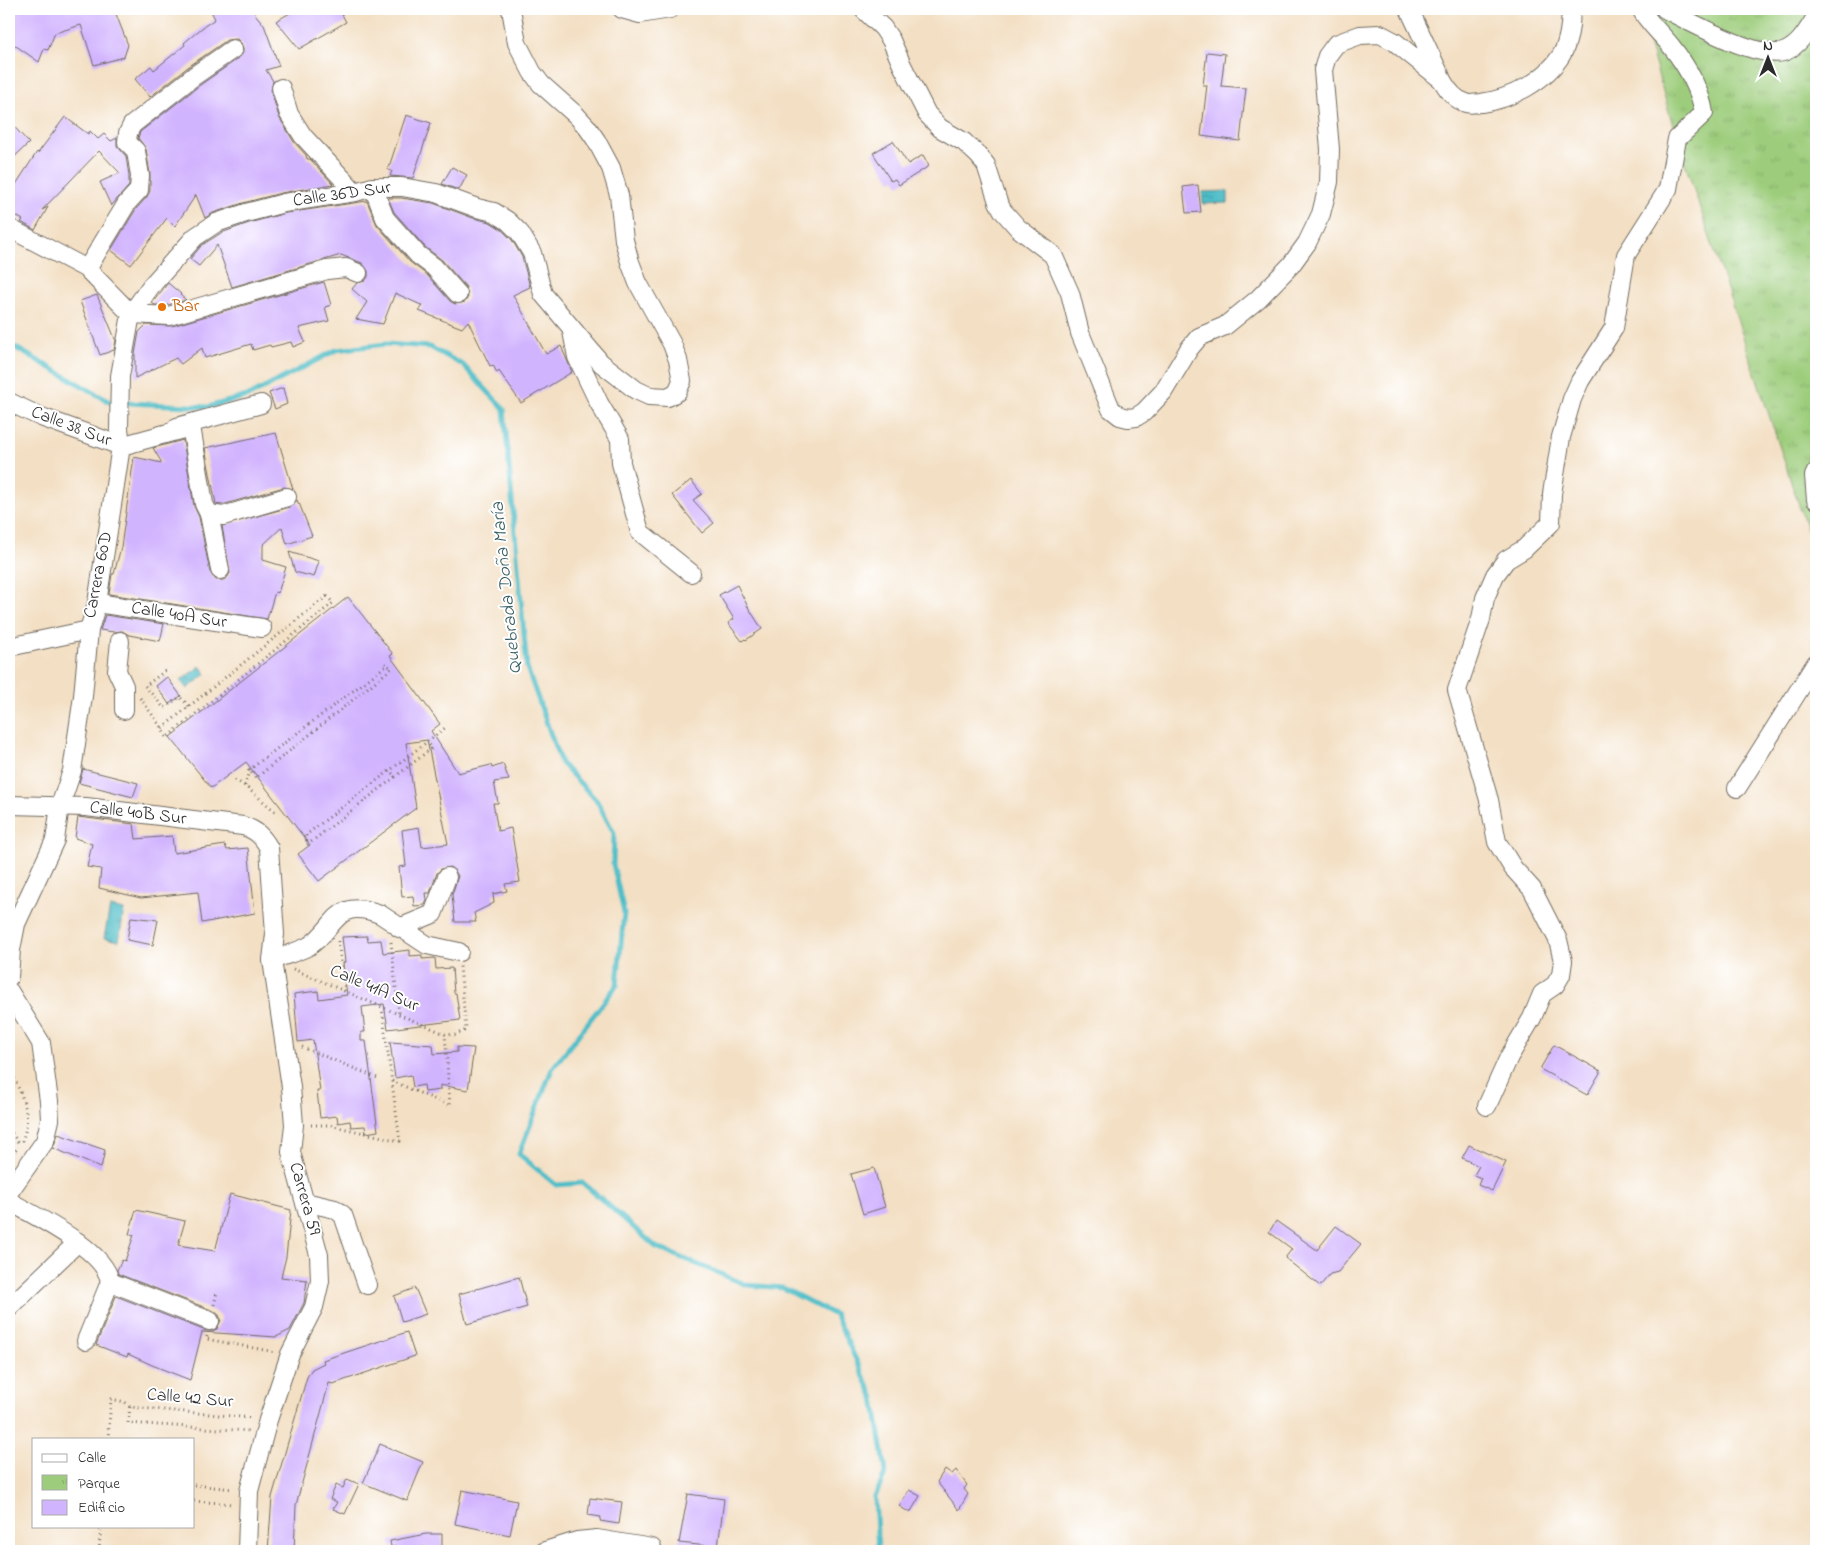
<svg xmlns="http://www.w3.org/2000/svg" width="1825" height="1560" font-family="'Indie Flower',sans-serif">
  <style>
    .park { fill: url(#park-tufts); stroke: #647c54 }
    .water { fill: url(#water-ripples); stroke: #3d7479 }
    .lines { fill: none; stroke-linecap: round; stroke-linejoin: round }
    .stream { stroke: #4fbdc7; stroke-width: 5 }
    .building { fill: #d1b4fe }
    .minor-casing { stroke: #716a60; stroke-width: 20 }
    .path { stroke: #716a60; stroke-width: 3; stroke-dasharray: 1 4; stroke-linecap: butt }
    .minor { stroke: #fff; stroke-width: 18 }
    .food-dot { fill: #e8710a; stroke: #fff; stroke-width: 2 }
    .labels { text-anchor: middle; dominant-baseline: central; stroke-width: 4; stroke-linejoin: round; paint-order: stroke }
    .street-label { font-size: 18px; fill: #2b2b2b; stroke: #fff }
    .food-label { font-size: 18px; fill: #c56008; stroke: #fff; text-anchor: start }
    .water-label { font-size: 19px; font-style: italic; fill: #385e62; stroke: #fff }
  </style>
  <defs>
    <pattern id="park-tufts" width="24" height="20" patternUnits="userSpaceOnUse" patternTransform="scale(1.25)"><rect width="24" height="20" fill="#9dcd7c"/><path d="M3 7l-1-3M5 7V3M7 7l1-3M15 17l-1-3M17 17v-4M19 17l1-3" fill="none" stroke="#87b06b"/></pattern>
    <pattern id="water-ripples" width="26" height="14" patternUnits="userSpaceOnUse" patternTransform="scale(1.25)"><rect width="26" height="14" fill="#4fbdc7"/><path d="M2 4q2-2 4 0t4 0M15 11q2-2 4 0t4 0" fill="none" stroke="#429aa2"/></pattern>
  </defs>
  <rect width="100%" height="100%" fill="#fff"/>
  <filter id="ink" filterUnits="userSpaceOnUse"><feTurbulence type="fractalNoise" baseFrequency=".02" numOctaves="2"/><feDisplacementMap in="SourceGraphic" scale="10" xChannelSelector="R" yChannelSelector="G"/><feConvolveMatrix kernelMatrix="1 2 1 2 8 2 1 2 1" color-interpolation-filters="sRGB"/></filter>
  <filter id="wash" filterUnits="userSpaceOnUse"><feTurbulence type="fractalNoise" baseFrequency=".0096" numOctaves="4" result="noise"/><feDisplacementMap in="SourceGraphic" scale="20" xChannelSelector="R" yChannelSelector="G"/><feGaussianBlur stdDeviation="1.12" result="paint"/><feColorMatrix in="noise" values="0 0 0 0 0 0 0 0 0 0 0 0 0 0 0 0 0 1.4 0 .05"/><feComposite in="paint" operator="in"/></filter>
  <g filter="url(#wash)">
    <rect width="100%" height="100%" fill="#f3dfc3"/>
    <path class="park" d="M1639,9H1816V556L1677,139Z"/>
    <g class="water">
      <path d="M1228,191V203L1203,204L1202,192Z"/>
      <path d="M200,666L206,674L187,689L181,681Z"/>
      <path d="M110,907L124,910L119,941L104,938Z"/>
    </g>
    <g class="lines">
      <path class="stream" d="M9,344L110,402L208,407L251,395L336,350L386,344L430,347L463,365L504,409L527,668L561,763L597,801L614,833L613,864L624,913L617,985L552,1069L519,1154L556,1185L583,1183L656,1247L747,1285L783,1288L835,1315L874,1398L886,1472L875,1497L878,1551"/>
    </g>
    <g id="blocks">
      <g class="building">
        <path d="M16,9H114L128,45L124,57L94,65L81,25L55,33L48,50L44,49L39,62L9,41V13Z"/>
        <path d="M210,9H251L264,25L279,66L266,70L273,81L271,91L279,117L294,142L306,155L307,159H310L333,184L281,193L243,203L213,213L205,218L196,195L175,226L167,218L131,265L111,250L136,209L147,197L150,191V174L146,149L138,138L140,132L200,85L239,58L243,53V48L241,43L237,39L227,40L188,67L150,97L135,79L151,66L154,70L185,45L184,43L203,27L215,19Z"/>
        <path d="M297,9H339L346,22L299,49L276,21Z"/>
        <path d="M1207,52L1225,54L1221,86L1246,88L1240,141L1201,136L1207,85H1203Z"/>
        <path d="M406,115L431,123L413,178L390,176L392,171L388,170Z"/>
        <path d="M65,117L88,134L90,131L98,139L104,134L111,141L117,138V146L126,156L129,176V186L111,206L100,182L120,173L99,151L42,210L48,207L35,230L21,222L23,220L9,211V195L37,152L38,153Z"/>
        <path d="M9,121L29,143L9,162Z"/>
        <path d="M893,141L908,164L923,155L929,166L899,185L895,179L891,181L873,153Z"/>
        <path d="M452,167L467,175L459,190L442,184Z"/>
        <path d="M1198,185L1201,212L1186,213L1183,187Z"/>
        <path d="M388,198H401L433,203L473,218L490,222L501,229L512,240L522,257L530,287L513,295L546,354L561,346L572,372L521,403L499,371L497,373L493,365L490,366L468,321L462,328L419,311L423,306L395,293L383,324L356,319L367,302L352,289L357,283L365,281L368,277V271L362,263L341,255L232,287L217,245L199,266L190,259L202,245L221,233L249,223L286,213L367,201L377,225L410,262L427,275L450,301L455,304L465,302L468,297L466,287L442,260L425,247L394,212Z"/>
        <path d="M324,282L331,305L325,307L329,321L299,328L305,342L293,347L291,342L271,347L270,345L253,350L251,344L205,358L202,348L181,364L176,358L135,378V354L139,332L146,325L172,326Z"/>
        <path d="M168,283L181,294L180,295L186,300L168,305H155L152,303Z"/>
        <path d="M97,295L116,341L114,350L100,355L80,301Z"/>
        <path d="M283,388L287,404L275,409L269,393Z"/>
        <path d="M276,433L293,489L284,487L222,505L216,504L205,448Z"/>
        <path d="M183,440L194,506L199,517L210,572L216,580H223L227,578L230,573L222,526L290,507L297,500L298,503H299L312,536L287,544L282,527L263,545V560L286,567L278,593L275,592L267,619L109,594L112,574H114L121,547L134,457L162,463L153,448Z"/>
        <path d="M691,480L702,494L693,500L714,523L702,533L672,495Z"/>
        <path d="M289,552L319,561L314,577L295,572Z"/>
        <path d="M737,585L748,607L762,629L746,640L745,639L742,641L728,623L734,619L719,595Z"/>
        <path d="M348,597L393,654L390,656L440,724L431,731L458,773L491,765L492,768L503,764L509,780L494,782L498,803H493L498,831L511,828L520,882L505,884L507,891L493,894L494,903L474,913L476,922H455L452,895L458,876L455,871L450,867L441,869L437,873L430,893H426L427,900L425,905L414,906L413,896L402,897L399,867L406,866L402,830L419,827L422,847L448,844L427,740L406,743L416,808L319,881L298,854L310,845L246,762L211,788L170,737Z"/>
        <path d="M105,615L164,624L160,641L129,635L122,631L114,632L100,630Z"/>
        <path d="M167,677L181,696L169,704L156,686Z"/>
        <path d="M83,769L138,783L133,797L79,783Z"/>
        <path d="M78,817L134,824L136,839L172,836L174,853L225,845L227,850L248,848L255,913L202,923L198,892L141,898L99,888L101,869L87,867L92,844L75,838Z"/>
        <path d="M131,917L158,920L153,945L127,940Z"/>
        <path d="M367,936L368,941L381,940L383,953L410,950V956L422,955V959L435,958L436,969L452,968L454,993H456L460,1020L388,1029L384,1004L362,1007L365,1032H361V1041H366L378,1131L366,1133L365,1126L351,1127L350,1121L338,1123L337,1116L320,1118L317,1091H320L313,1040L298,1042L294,994L318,991L319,999L347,995L343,963L345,962L342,937Z"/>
        <path d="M390,1042L433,1045L434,1054L457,1052V1047L474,1048L468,1090L440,1085V1090L425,1092L424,1085L413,1087L411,1075L395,1078Z"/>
        <path d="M1554,1045L1601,1071L1587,1095L1540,1069Z"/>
        <path d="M58,1134L105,1150L101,1168L53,1148Z"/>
        <path d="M1469,1145L1506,1162L1492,1191L1478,1185L1481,1178L1474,1175L1479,1166L1462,1158Z"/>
        <path d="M874,1168L885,1207L863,1214L851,1174Z"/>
        <path d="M230,1194L291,1210L286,1257L281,1277L307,1280L304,1303L290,1330L276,1337L202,1332L190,1380L152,1365L128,1354L127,1357L96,1345L116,1296L206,1331H212L217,1329L221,1320L219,1315L214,1311L118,1274L117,1270L122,1260L125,1261L134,1235L129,1234L136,1210L185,1221L178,1245L215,1251Z"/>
        <path d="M1276,1221L1317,1250L1336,1226L1361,1244L1338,1272L1330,1274L1320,1286L1285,1258L1292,1249L1269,1232Z"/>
        <path d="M519,1277L527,1307L467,1324L459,1294Z"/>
        <path d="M415,1288L426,1314L402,1322L394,1296Z"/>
        <path d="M407,1332L415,1356L333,1384L329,1383L296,1505L294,1551H268L272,1497L307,1377L312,1369L324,1363L323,1360Z"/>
        <path d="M380,1444L423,1462L407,1501L363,1483Z"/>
        <path d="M945,1469L952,1474L956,1470L967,1485L964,1489L968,1494L959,1510L937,1482Z"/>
        <path d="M347,1479L359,1484L345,1514L333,1509L337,1502L330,1499L336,1485L343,1488Z"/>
        <path d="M462,1490L517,1501L510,1535L455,1524Z"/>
        <path d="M909,1490L920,1496L910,1513L899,1506Z"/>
        <path d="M688,1494L724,1499L718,1547L679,1543Z"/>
        <path d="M590,1498L622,1502L619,1524L600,1521L601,1517L588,1515Z"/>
        <path d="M426,1534H442V1548L422,1547L423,1551H395L397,1547H391L390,1541Z"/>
      </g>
    </g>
  </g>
  <g filter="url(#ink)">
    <use href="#blocks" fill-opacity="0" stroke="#716a60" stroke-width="1"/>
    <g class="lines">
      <defs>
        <g id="minor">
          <path d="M622,9L640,14L670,9"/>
          <path d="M863,9L883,28L891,40L902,65L927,114L940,128L964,142L979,156L986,165L998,202L1003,211L1018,228L1053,255L1070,293L1080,333L1111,409L1120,416L1128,418L1136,417L1144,412L1163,392L1189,349L1199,337L1225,326L1258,299L1291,265L1307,243L1321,214L1329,182L1330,149L1323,70L1327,56L1336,44L1360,35L1380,34L1395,42L1442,80C1447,89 1455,100 1466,103C1470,105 1476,103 1481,103C1511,99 1546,81 1562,54C1568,43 1572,22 1570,9"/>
          <path d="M1409,9L1441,77"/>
          <path d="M1665,9C1688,21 1762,62 1786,51C1801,44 1808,29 1816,17"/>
          <path d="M281,88L289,114L303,136L355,192"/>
          <path d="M373,187L385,218L418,255L434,267L458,294"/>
          <path d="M9,228L87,269L131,314"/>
          <path d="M87,269L127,203L139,190L140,176L136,151L127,142L128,133L132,125L194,76L233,49"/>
          <path d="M131,314L169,316L327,270L346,268L358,273"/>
          <path d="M572,331L577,357L599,403L620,439L621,463L640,532L691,573"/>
          <path d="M9,402L41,417L121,446L183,429H187L192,432L204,504L209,514L220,570"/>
          <path d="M177,427L261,404"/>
          <path d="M1816,472L1814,476L1816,500"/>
          <path d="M209,514L223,516L287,497"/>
          <path d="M97,603L262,628"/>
          <path d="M120,641L117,671L124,686V710"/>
          <path d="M9,647L89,630"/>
          <path d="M1737,788L1816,663"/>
          <path d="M9,805L86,807L243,826C256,830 262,836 269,848L275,934L272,960L291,1087L294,1125L291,1152L319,1255L320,1281L314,1307L290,1354L268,1420L249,1491L247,1551"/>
          <path d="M399,928L433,914L447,877"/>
          <path d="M272,960C284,955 298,952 309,946C337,928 334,897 380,914L427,945L459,952"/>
          <path d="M9,977L11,950L16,924L55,840L60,806L72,771L83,696L89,630L97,603L121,446L119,428L120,376L131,314L151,286L195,237L216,223L246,213L284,203L355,192L373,187H402L436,193L477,208L494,212L508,221L520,233L532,253L543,294L601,363L636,390L649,396L668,397L677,392L682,381L678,360L672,344L638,283L630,262L624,240L619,195L611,168L596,140L587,127L576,115L541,84L532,72L517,43L511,9"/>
          <path d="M9,991L41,1043L49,1101L50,1120L45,1141L9,1192"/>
          <path d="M1487,1106L1509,1057L1532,1018L1542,994L1555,985L1561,975L1563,961L1558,940L1532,889L1513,868L1497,842L1489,800L1457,690L1481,619L1485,598L1495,575L1506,560L1524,549L1551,523L1552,494L1561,437L1572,399L1580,381L1614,328L1626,255L1668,189L1677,139L1704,113C1700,88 1686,65 1671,46C1661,33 1648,23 1641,9"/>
          <path d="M9,1201C36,1217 106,1250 110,1282L210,1321"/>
          <path d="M305,1202L335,1209L343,1215L367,1285"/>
          <path d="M9,1308L78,1242"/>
          <path d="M86,1341L110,1282"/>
          <path d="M545,1551L577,1541L597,1539L652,1548"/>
        </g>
      </defs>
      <use href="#minor" class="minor-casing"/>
      <g class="path">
        <path d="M327,596L333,603L166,738L162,728Z"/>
        <path d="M165,671L145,686L164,708L180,697L189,706"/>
        <path d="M140,698L162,728"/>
        <path d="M249,770L387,665L384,661"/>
        <path d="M392,773L395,777L307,845L306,835L445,728L443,726"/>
        <path d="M395,777L432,748L427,742"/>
        <path d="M235,780L245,786L277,813"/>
        <path d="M245,786L249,770L256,778L392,668L387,665"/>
        <path d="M338,941L345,991"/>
        <path d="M391,942L399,1015"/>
        <path d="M293,969L445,1034L455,1035L466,1030L460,966"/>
        <path d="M302,1047L380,1079"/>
        <path d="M9,1064C19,1095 35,1110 21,1144"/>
        <path d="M392,1081L450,1106L445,1034"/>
        <path d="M311,1125H329L400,1141L382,1009"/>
        <path d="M9,1129L20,1145"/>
        <path d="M9,1139L13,1145L9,1146"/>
        <path d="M9,1158L17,1149"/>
        <path d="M214,1305L217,1292"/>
        <path d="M207,1336L206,1339L275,1352"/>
        <path d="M130,1407L128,1423L250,1431"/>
        <path d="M108,1439L111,1399L125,1402L130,1407L253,1418"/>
        <path d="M194,1485L233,1489"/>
        <path d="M194,1501L233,1504"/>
        <path d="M99,1551L101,1526"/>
      </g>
      <use href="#minor" class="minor"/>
    </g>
  </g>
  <circle class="food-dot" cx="162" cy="307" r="5"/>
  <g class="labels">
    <g class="street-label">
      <text transform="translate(342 195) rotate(-8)">Calle 36D Sur</text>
      <text transform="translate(71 427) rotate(21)">Calle 38 Sur</text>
      <text transform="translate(99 575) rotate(-79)">Carrera 60D</text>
      <text transform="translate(179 616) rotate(9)">Calle 40A Sur</text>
      <text transform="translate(138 814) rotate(7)">Calle 40B Sur</text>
      <text transform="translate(374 989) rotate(23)">Calle 41A Sur</text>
      <text transform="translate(304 1199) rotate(74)">Carrera 59</text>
      <text transform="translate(190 1399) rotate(5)">Calle 42 Sur</text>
    </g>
    <g class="food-label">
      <text x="172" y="307">Bar</text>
    </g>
    <g class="water-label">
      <text transform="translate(507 588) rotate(-96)">Quebrada Doña María</text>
    </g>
  </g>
  <rect width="1825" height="1560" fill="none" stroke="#fff" stroke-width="30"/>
  <rect x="32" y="1438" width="162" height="90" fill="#ffffff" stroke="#aaaaaa"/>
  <rect x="42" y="1454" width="25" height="8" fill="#ffffff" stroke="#aaaaaa"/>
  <text x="78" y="1462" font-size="15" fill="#2b2b2b">Calle</text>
  <rect x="42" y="1475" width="25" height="15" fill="url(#park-tufts)" stroke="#aaaaaa"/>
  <text x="78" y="1488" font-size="15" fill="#2b2b2b">Parque</text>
  <rect x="42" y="1500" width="25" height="15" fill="#d1b4fe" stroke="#aaaaaa"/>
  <text x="78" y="1512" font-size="15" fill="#2b2b2b">Edificio</text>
  <g transform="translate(1768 58)" stroke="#ffffff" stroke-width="4" paint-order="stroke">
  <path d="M0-4L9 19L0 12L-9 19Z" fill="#2b2b2b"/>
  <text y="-8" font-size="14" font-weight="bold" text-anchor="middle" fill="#2b2b2b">N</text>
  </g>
</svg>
